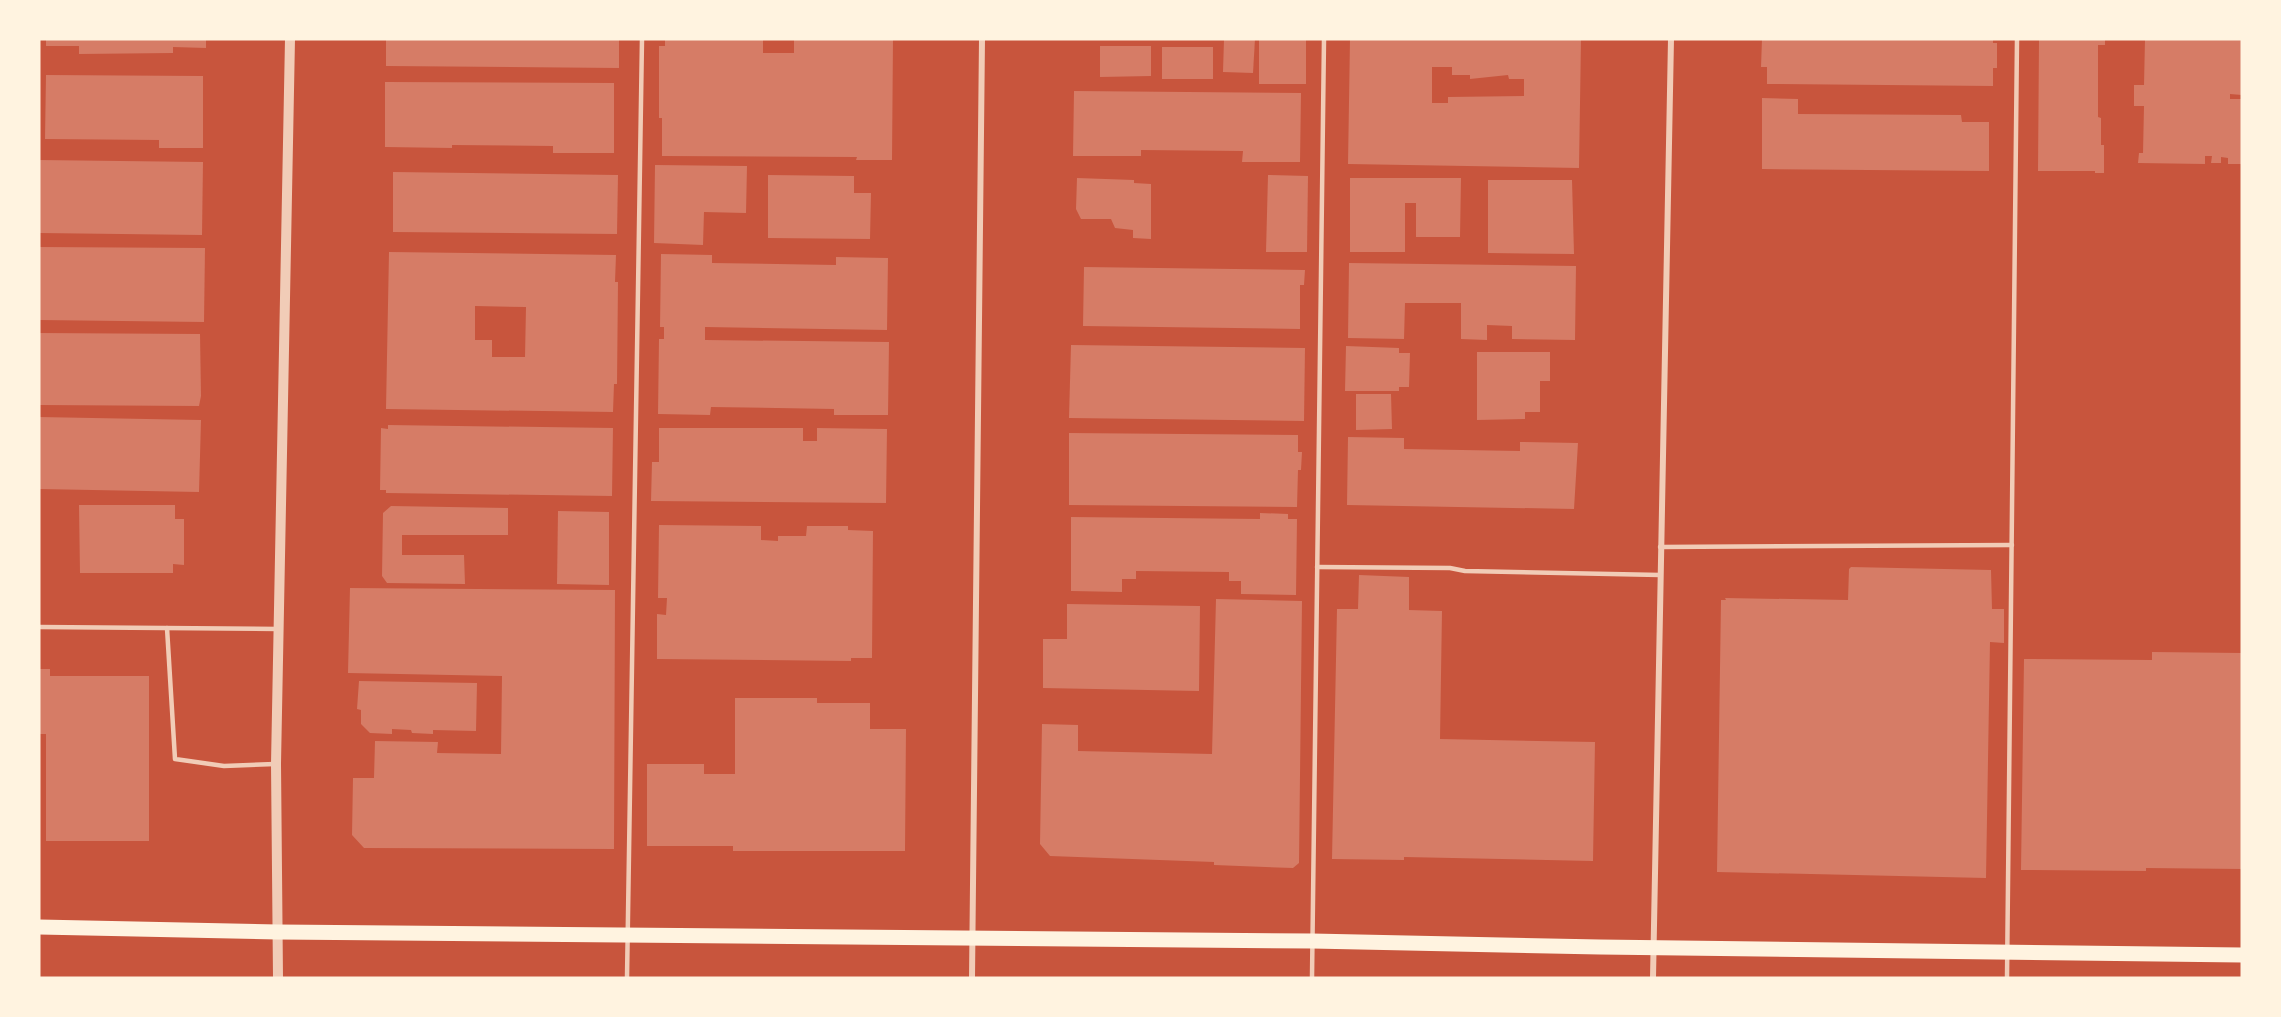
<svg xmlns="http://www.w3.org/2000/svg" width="2281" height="1017" font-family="Commissioner,sans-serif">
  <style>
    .building { fill: #d67c66; fill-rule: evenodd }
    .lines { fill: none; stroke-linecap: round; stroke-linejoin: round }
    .service { stroke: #f1ccb7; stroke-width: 4.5 }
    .minor { stroke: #f1ccb7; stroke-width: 6 }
    .tertiary { stroke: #f1ccb7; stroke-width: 10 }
    .primary { stroke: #fff3e0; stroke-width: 15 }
  </style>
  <rect width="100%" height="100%" fill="#c8553d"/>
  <g class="building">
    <path d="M46,39H206V48L173,47V53L79,54V46H46Z"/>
    <path d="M386,39H619V68L386,66Z"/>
    <path d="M665,39H763V53H794V39H893L892,160H856L857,157L662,156V118H659V46H665Z"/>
    <path d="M1224,39H1255L1253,73L1223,72Z"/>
    <rect x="1259" y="39" width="47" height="45"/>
    <path d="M1350,39H1581L1579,168L1348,164ZM1432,67H1452V75H1470V79L1508,75L1509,79H1524V96L1448,97V103H1432Z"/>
    <path d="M1762,39H1993V43H1997V68H1993V86L1767,84V67H1761Z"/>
    <path d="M2039,39H2105V45H2098V117L2101,118V145H2104V173H2095V171H2038Z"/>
    <path d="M2145,39H2242V95L2230,94V99H2242V164H2228V158L2221,157V163H2211L2212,156H2205V164L2138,163L2139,153H2143L2144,106H2134V85H2144Z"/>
    <path d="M1100,46H1151V76L1100,77Z"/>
    <rect x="1162" y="47" width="51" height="32"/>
    <path d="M46,75L203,76V148H159V140L45,139Z"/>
    <path d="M385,82L614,83V153H553V146L452,145V148L385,147Z"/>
    <path d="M1074,91L1301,93L1300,162H1242L1243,151L1141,150V156H1073Z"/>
    <path d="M1762,98L1798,99V114L1961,115L1962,122H1989V171L1762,169Z"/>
    <path d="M39,160L203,162L202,235L39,233Z"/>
    <path d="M655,165L747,166L746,213L704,212L703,245L654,243Z"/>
    <path d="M393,172L618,175L617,234L393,232Z"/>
    <path d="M768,175L854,176V193H871L870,239L768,238Z"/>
    <path d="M1268,175L1308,176L1307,252H1266Z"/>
    <path d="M1077,178L1134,180V183L1151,184V239L1133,238V230L1115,228L1111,219H1081L1076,209Z"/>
    <path d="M1350,178H1461L1460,237H1416V203H1405V252H1350Z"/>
    <path d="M1488,180H1572L1574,254L1488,253Z"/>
    <path d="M39,247L205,248L204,322L39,320Z"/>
    <path d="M389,252L616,255L615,282H618L617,384H614L613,412L386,409ZM475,306L526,307L525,357H492V340H475Z"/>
    <path d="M661,254L712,255V263L836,265V257L888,258L887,330L705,327V340L889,342L888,415H834V409L711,407L710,415L658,414L659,339H664V327H660Z"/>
    <path d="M1349,263L1576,266L1575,340L1512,339V326L1487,325V340L1461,339V303H1405L1404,339L1348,338Z"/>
    <path d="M1084,267L1305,270L1304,285H1300V329L1083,326Z"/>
    <path d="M39,333L200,334L201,396L199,406L39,405Z"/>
    <path d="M1071,345L1305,348L1304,421L1069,418Z"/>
    <path d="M1346,346L1399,348V353H1410L1409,387H1399V391H1345Z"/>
    <path d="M1477,352H1550V381H1540V412H1525V419L1477,420Z"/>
    <path d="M1356,394H1391L1392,429L1356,430Z"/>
    <path d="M39,417L201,420L199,492L39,489Z"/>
    <path d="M388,425L613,428L612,496L386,493V490H380L381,428L388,429Z"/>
    <path d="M659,428H803V441H817V428L887,429L886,503L651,501L652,462H659Z"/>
    <path d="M1069,433L1298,435V452H1302L1301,470H1298L1297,507L1069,505Z"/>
    <path d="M1348,437L1404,438V449L1520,451V442L1578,443L1574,509L1347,505Z"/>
    <path d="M79,505H175V519H184V565L173,564V573H80Z"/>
    <path d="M391,506L508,508V535H402V555H464L465,584L387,583L382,576L383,513Z"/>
    <path d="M558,511L609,512V585L557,584Z"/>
    <path d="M1260,513L1288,514V519H1297L1296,595L1241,594V581H1229V572L1136,571V579H1122V592L1071,591V517L1260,519Z"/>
    <path d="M659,525L761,526V540L778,541V536H806L807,526H848V530L873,531L872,658H851V661L657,659V614L666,615L667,598H658Z"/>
    <path d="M1851,567L1991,570L1992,609H2004V643L1990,642L1986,878L1717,872L1721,600H1726L1725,598L1848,600L1849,569Z"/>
    <path d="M1359,575L1409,577V610L1442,611L1440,739L1595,742L1593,861L1404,857V860L1332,859L1337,609H1358Z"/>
    <path d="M350,588L615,590L614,849L364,848L352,835L353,778H374L375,741L438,742L437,753L501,754L502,676L348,673Z"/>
    <path d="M1216,599L1302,601L1299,863L1293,868L1214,865V862L1050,856L1040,844L1042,724L1078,725V751L1212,754Z"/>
    <path d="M1067,604L1200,606L1199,691L1043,688V639H1067Z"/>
    <path d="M2152,652L2242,653V869L2146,868V871L2021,870L2024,659L2152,660Z"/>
    <path d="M39,669H50V676H149V841H46V734H39Z"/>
    <path d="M359,681L477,683L476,731L433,730V734L412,733L411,730L392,729V734L370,733L361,724V710L357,709Z"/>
    <path d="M735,698H817V703H870V729H906L905,851H733V846H647V764H704V774H735Z"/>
  </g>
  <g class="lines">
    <g class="service">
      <path d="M1660,547L2012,545"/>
      <path d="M1317,567L1450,568L1465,571L1660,575"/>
      <path d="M39,627L279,629"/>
      <path d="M167,628L175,759L224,766L275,764"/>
      <path d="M627,978L642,39"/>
      <path d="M1312,978L1324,39"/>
      <path d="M2007,978L2017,39"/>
    </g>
    <g class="minor">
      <path d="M972,978L982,39"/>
      <path d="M1653,978L1671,39"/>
    </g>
    <path class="tertiary" d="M278,978L276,764L290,39"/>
    <path class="primary" d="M39,927L278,932L1312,941L1600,947L2242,955"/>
  </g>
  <rect width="2281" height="1017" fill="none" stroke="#fff3e0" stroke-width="81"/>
</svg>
